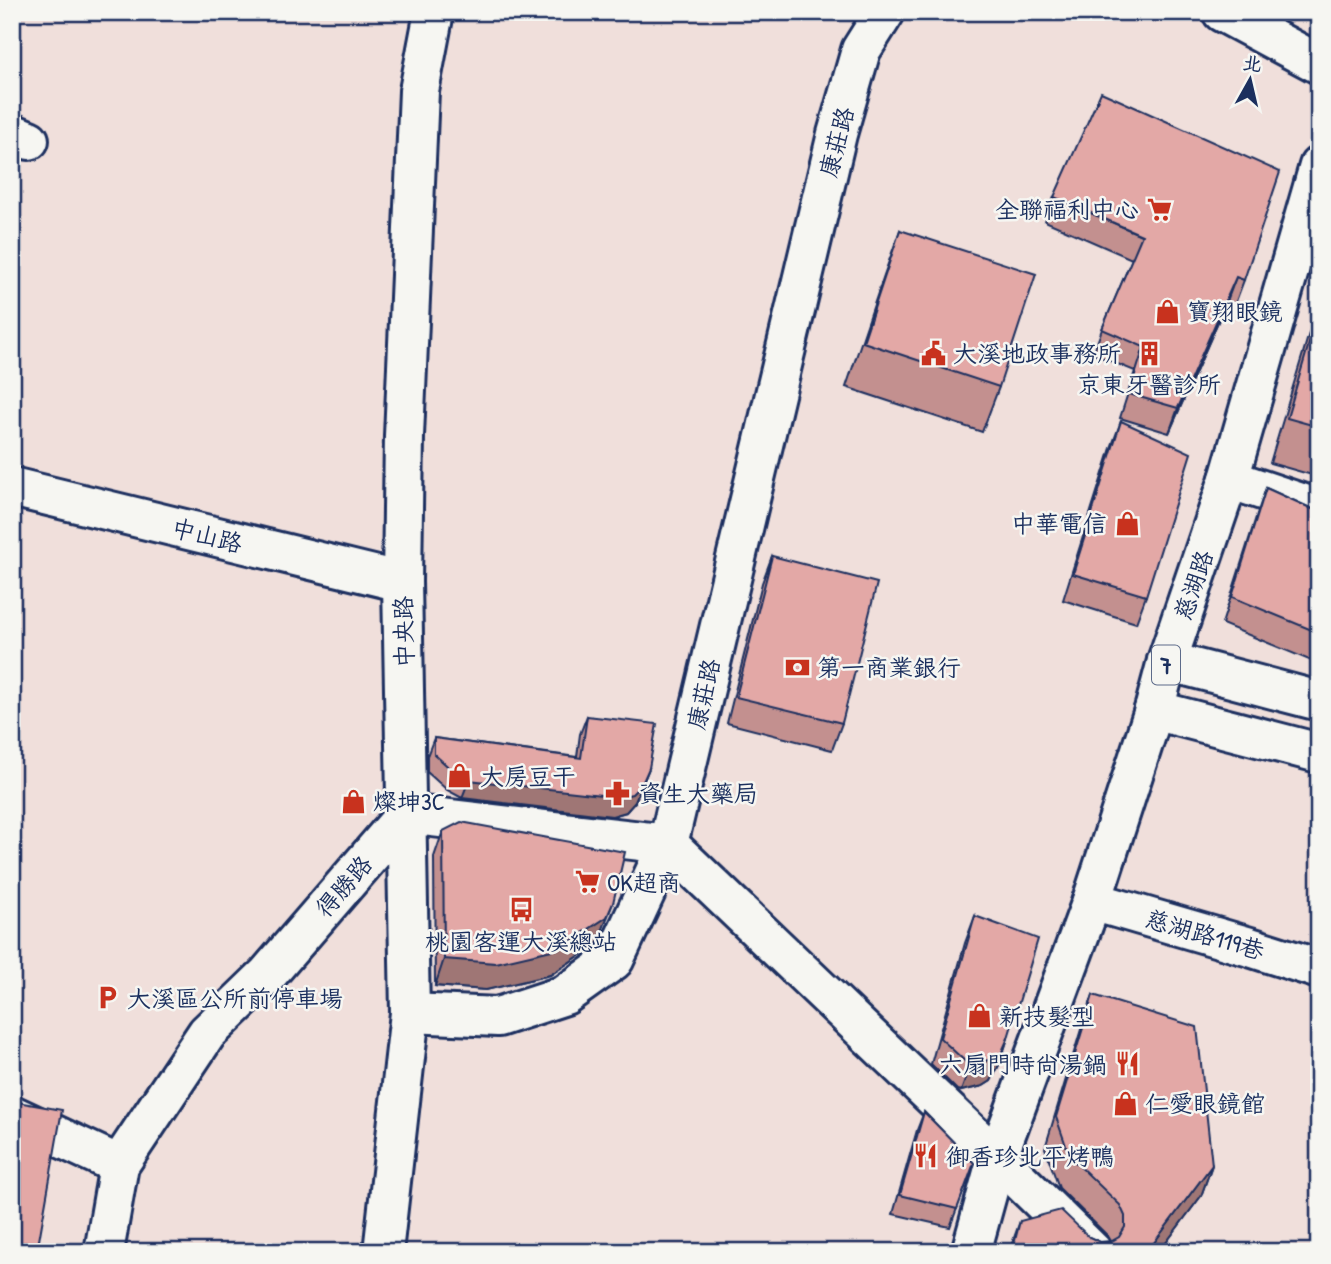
<svg xmlns="http://www.w3.org/2000/svg" width="1331" height="1264" font-family="'Patrick Hand','LXGW WenKai TC',sans-serif">
  <style>
    .lines { fill: none; stroke-linecap: round; stroke-linejoin: round }
    .minor-casing { stroke: #1b2f5e; stroke-width: 44 }
    .major-casing { stroke: #1b2f5e; stroke-width: 44 }
    .minor { stroke: #f6f6f2; stroke-width: 38 }
    .major { stroke: #f6f6f2; stroke-width: 38 }
    .wall { fill: #c3908f; stroke: #1b2f5e; stroke-width: 2 }
    .shaded-wall { fill: #9f7674; stroke: #1b2f5e; stroke-width: 2 }
    .building { fill: #e3a8a6; stroke: #1b2f5e; stroke-width: 2 }
    .labels { text-anchor: middle; dominant-baseline: central; stroke-width: 5; stroke-linejoin: round; paint-order: stroke }
    .shield { fill: #f6f6f2; stroke: #5d6b8a; stroke-width: 2 }
    .shield-label { font-size: 23px; font-weight: bold; fill: #1b2f5e }
    .street-label { font-size: 24px; fill: #1b2f5e; stroke: #f6f6f2 }
    .poi-label { font-size: 24px; fill: #1b2f5e; stroke: #f6f6f2; text-anchor: start }
  </style>
  <rect width="100%" height="100%" fill="#f0dfdb"/>
  <filter id="ink" filterUnits="userSpaceOnUse"><feTurbulence type="fractalNoise" baseFrequency=".0143" numOctaves="2"/><feDisplacementMap in="SourceGraphic" scale="14" xChannelSelector="R" yChannelSelector="G"/><feConvolveMatrix kernelMatrix="1 2 1 2 8 2 1 2 1" color-interpolation-filters="sRGB"/></filter>
  <g filter="url(#ink)">
    <g class="lines">
      <defs>
        <g id="minor">
          <path d="M1222,12L1319,64"/>
          <path d="M12,133L29,140"/>
          <path d="M1229,479L1319,509"/>
          <path d="M12,487L402,582"/>
          <path d="M1167,661L1319,701"/>
          <path d="M1154,710L1319,753"/>
          <path d="M406,814L668,844"/>
          <path d="M668,844L997,1158L971,1252"/>
          <path d="M1092,901L1250,947L1319,969"/>
          <path d="M410,1013L498,1017L565,995L614,960L668,844L837,134L861,50L885,12"/>
          <path d="M12,1115L119,1165"/>
          <path d="M104,1252L119,1165L207,1033L267,975L406,814"/>
          <path d="M383,1252L410,1013L402,582L404,436L419,91L434,12"/>
        </g>
        <path id="major" d="M1093,1252L997,1158L1092,901L1154,710L1167,661L1229,479L1319,166"/>
      </defs>
      <use href="#minor" class="minor-casing"/>
      <use href="#major" class="major-casing"/>
      <use href="#minor" class="minor"/>
      <use href="#major" class="major"/>
    </g>
    <g class="wall">
      <path d="M1054,197L1244,280L1235,304L1227,301L1169,433L1120,418L1135,371L1093,354L1102,329L1132,259L1045,221Z"/>
      <path d="M900,230L999,387L982,432L846,387L884,275Z"/>
      <path d="M1319,300V477L1270,463Z"/>
      <path d="M1121,421L1146,596L1136,623L1063,600L1111,448Z"/>
      <path d="M1266,488L1319,512V664L1222,624L1257,514Z"/>
      <path d="M772,556L842,723L832,750L727,723L762,583Z"/>
      <path d="M587,716L649,768L635,802L626,812L612,816L462,798L447,790L427,772V756L434,738L577,757L580,734Z"/>
      <path d="M443,831L604,930L597,944L550,975L486,990L435,986L434,857Z"/>
      <path d="M975,916L1008,1038L999,1065L991,1081L983,1086L961,1091L957,1090L931,1064L965,943Z"/>
      <path d="M1093,995L1212,1165L1201,1196L1159,1252H1009L1020,1221L1089,1237L1100,1242L1111,1241L1108,1236L1059,1188L1045,1148L1082,1026Z"/>
      <path d="M924,1112L974,1163L950,1227L893,1214L917,1130Z"/>
    </g>
    <g class="shaded-wall">
      <path d="M1236,277L1227,301L1169,433L1178,408Z"/>
      <path d="M649,768L635,802L626,812L612,816L462,798L469,780Z"/>
      <path d="M613,903L597,944L550,975L486,990L435,986L444,959Z"/>
      <path d="M1008,1038L999,1065L991,1081L983,1086L961,1091L971,1064Z"/>
      <path d="M1212,1165L1201,1196L1159,1252H1147Z"/>
    </g>
    <g class="building">
      <path d="M1101,92L1280,172L1244,280L1236,277L1178,408L1129,394L1144,347L1102,329L1142,235L1054,197Z"/>
      <path d="M900,230L1036,274L999,387L863,342Z"/>
      <path d="M1319,310V427L1287,418Z"/>
      <path d="M1121,421L1191,453L1146,596L1073,574Z"/>
      <path d="M1266,488L1319,512V633L1232,597Z"/>
      <path d="M772,556L877,583L842,723L736,697Z"/>
      <path d="M587,716L657,724L649,768L642,784L632,794L619,797L469,780L454,772L434,754V738L581,758Z"/>
      <path d="M461,822L625,852L613,903L607,917L560,948L496,963L444,959L443,831Z"/>
      <path d="M975,916L1038,939L1008,1038L1001,1054L993,1059L971,1064L967,1063L940,1038Z"/>
      <path d="M1093,995L1197,1027L1212,1165L1147,1252H1012L1020,1221L1061,1210L1089,1237L1100,1242H1110L1119,1237L1125,1227V1216L1120,1205L1070,1157L1056,1117Z"/>
      <path d="M12,1101L62,1110L37,1252H12Z"/>
      <path d="M924,1112L974,1163L957,1209L900,1195Z"/>
    </g>
  </g>
  <defs>
    <symbol id="supermarket-bare" viewBox="-9 -9 18 18"><path d="M-6-5.5h2.5l.6 2H6L4.5 2H-2.5L-4.4-4H-6ZM-1.5 3.2a1.3 1.3 0 1 0 .1 0ZM3 3.2a1.3 1.3 0 1 0 .1 0Z" fill="#c8321e" stroke="#f6f6f2" stroke-width="2.5" paint-order="stroke"/></symbol>
    <symbol id="shop-bare" viewBox="-9 -9 18 18"><path d="M-5-2.5h2.3a2.7 3.5 0 0 1 5.4 0H5L5.5 6h-11ZM-1.5-2.5h3a1.5 2.3 0 0 0-3 0Z" fill="#c8321e" stroke="#f6f6f2" stroke-width="2.5" paint-order="stroke"/></symbol>
    <symbol id="civic-bare" viewBox="-9 -9 18 18"><path d="M-.6-6.5H3V-4.5H.6V-3L4-1V1h2V6H-6V1h2V-1L-.6-3ZM-1.2 2.5V6h2.4V2.5Z" fill="#c8321e" stroke="#f6f6f2" stroke-width="2.5" paint-order="stroke"/></symbol>
    <symbol id="building-bare" viewBox="-9 -9 18 18"><path d="M-4-6H4V6H1V3H-1V6H-4ZM-2.5-4.3h1.7v1.8h-1.7ZM.8-4.3h1.7v1.8H.8ZM-2.5-1h1.7V.8h-1.7ZM.8-1h1.7V.8H.8Z" fill="#c8321e" stroke="#f6f6f2" stroke-width="2.5" paint-order="stroke"/></symbol>
    <symbol id="bank-bare" viewBox="-9 -9 18 18"><path d="M-6-4H6V4H-6ZM0-2.3a2.3 2.3 0 1 0 0 4.6a2.3 2.3 0 1 0 0-4.6Z" fill="#c8321e" stroke="#f6f6f2" stroke-width="2.5" paint-order="stroke"/></symbol>
    <symbol id="pharmacy-bare" viewBox="-9 -9 18 18"><path d="M-2-6h4v4h4v4h-4v4h-4v-4h-4v-4h4Z" fill="#c8321e" stroke="#f6f6f2" stroke-width="2.5" paint-order="stroke"/></symbol>
    <symbol id="bus-bare" viewBox="-9 -9 18 18"><path d="M-5-6H5V4H4V6H2V4H-2V6H-4V4H-5ZM-3.5-4V0h7V-4ZM-3.5 1.2v1.5H-2V1.2ZM2 1.2v1.5H3.5V1.2Z" fill="#c8321e" stroke="#f6f6f2" stroke-width="2.5" paint-order="stroke"/></symbol>
    <symbol id="parking-bare" viewBox="-9 -9 18 18"><path d="M-3.5-5.5H1a3.5 3.5 0 0 1 0 7H-1V5.5H-3.5ZM-1-3.4V-.6H.8a1.4 1.4 0 0 0 0-2.8Z" fill="#c8321e" stroke="#f6f6f2" stroke-width="2.5" paint-order="stroke"/></symbol>
    <symbol id="restaurant-bare" viewBox="-9 -9 18 18"><path d="M-5-6h1v4h1v-4h1v4h1v-4h1v5L-1.5 .5V6h-2V.5L-5-1ZM5-6V6H3V1.5H1.5Q1.5-4 5-6Z" fill="#c8321e" stroke="#f6f6f2" stroke-width="2.5" paint-order="stroke"/></symbol>
  </defs>
  <g fill-rule="evenodd">
    <use href="#supermarket-bare" x="1142" y="192" width="35" height="35"/>
    <use href="#shop-bare" x="1150" y="294" width="35" height="35"/>
    <use href="#civic-bare" x="916" y="336" width="35" height="35"/>
    <use href="#building-bare" x="1132" y="336" width="35" height="35"/>
    <use href="#shop-bare" x="1110" y="506" width="35" height="35"/>
    <use href="#bank-bare" x="780" y="650" width="35" height="35"/>
    <use href="#shop-bare" x="442" y="758" width="35" height="35"/>
    <use href="#pharmacy-bare" x="600" y="776" width="35" height="35"/>
    <use href="#shop-bare" x="336" y="784" width="35" height="35"/>
    <use href="#supermarket-bare" x="570" y="864" width="35" height="35"/>
    <use href="#bus-bare" x="504" y="892" width="35" height="35"/>
    <use href="#parking-bare" x="90" y="980" width="35" height="35"/>
    <use href="#shop-bare" x="962" y="998" width="35" height="35"/>
    <use href="#restaurant-bare" x="1110" y="1046" width="35" height="35"/>
    <use href="#shop-bare" x="1108" y="1086" width="35" height="35"/>
    <use href="#restaurant-bare" x="908" y="1138" width="35" height="35"/>
  </g>
  <g class="labels">
    <rect class="shield" x="1152" y="645.5" width="28" height="39" rx="5"/>
    <g class="shield-label">
      <text x="1166" y="665">7</text>
    </g>
    <g class="street-label">
      <text transform="translate(836 142) rotate(-75)">康莊路</text>
      <text transform="translate(207 535) rotate(14)">中山路</text>
      <text transform="translate(1193 585) rotate(-71)">慈湖路</text>
      <text transform="translate(403 632) rotate(-91)">中央路</text>
      <text transform="translate(703 694) rotate(-77)">康莊路</text>
      <text transform="translate(343 886) rotate(-49)">得勝路</text>
      <text transform="translate(1205 934) rotate(16)">慈湖路119巷</text>
    </g>
    <g class="poi-label">
      <text x="1139" y="209" text-anchor="end">全聯福利中心</text>
      <text x="1187" y="311">寶翔眼鏡</text>
      <text x="953" y="353">大溪地政事務所</text>
      <text x="1149" y="384" text-anchor="middle">京東牙醫診所</text>
      <text x="1107" y="523" text-anchor="end">中華電信</text>
      <text x="817" y="667">第一商業銀行</text>
      <text x="480" y="776">大房豆干</text>
      <text x="638" y="793">資生大藥局</text>
      <text x="373" y="801">燦坤3C</text>
      <text x="607" y="882">OK超商</text>
      <text x="521" y="941" text-anchor="middle">桃園客運大溪總站</text>
      <text x="127" y="998">大溪區公所前停車場</text>
      <text x="999" y="1016">新技髮型</text>
      <text x="1107" y="1064" text-anchor="end">六扇門時尚湯鍋</text>
      <text x="1145" y="1103">仁愛眼鏡館</text>
      <text x="946" y="1156">御香珍北平烤鴨</text>
    </g>
  </g>
  <rect width="1331" height="1264" fill="none" stroke="#f6f6f2" stroke-width="42"/>
  <rect x="21" y="21" width="1289" height="1222" fill="none" stroke="#1b2f5e" stroke-width="2.5" filter="url(#ink)"/>
  <g transform="translate(1250 80) rotate(8)" stroke="#f6f6f2" stroke-width="5" paint-order="stroke">
  <path d="M0-5L12 26L0 18L-12 26Z" fill="#1b2f5e"/>
  <text y="-10" font-size="19" font-weight="bold" text-anchor="middle" fill="#1b2f5e">北</text>
  </g>
</svg>
